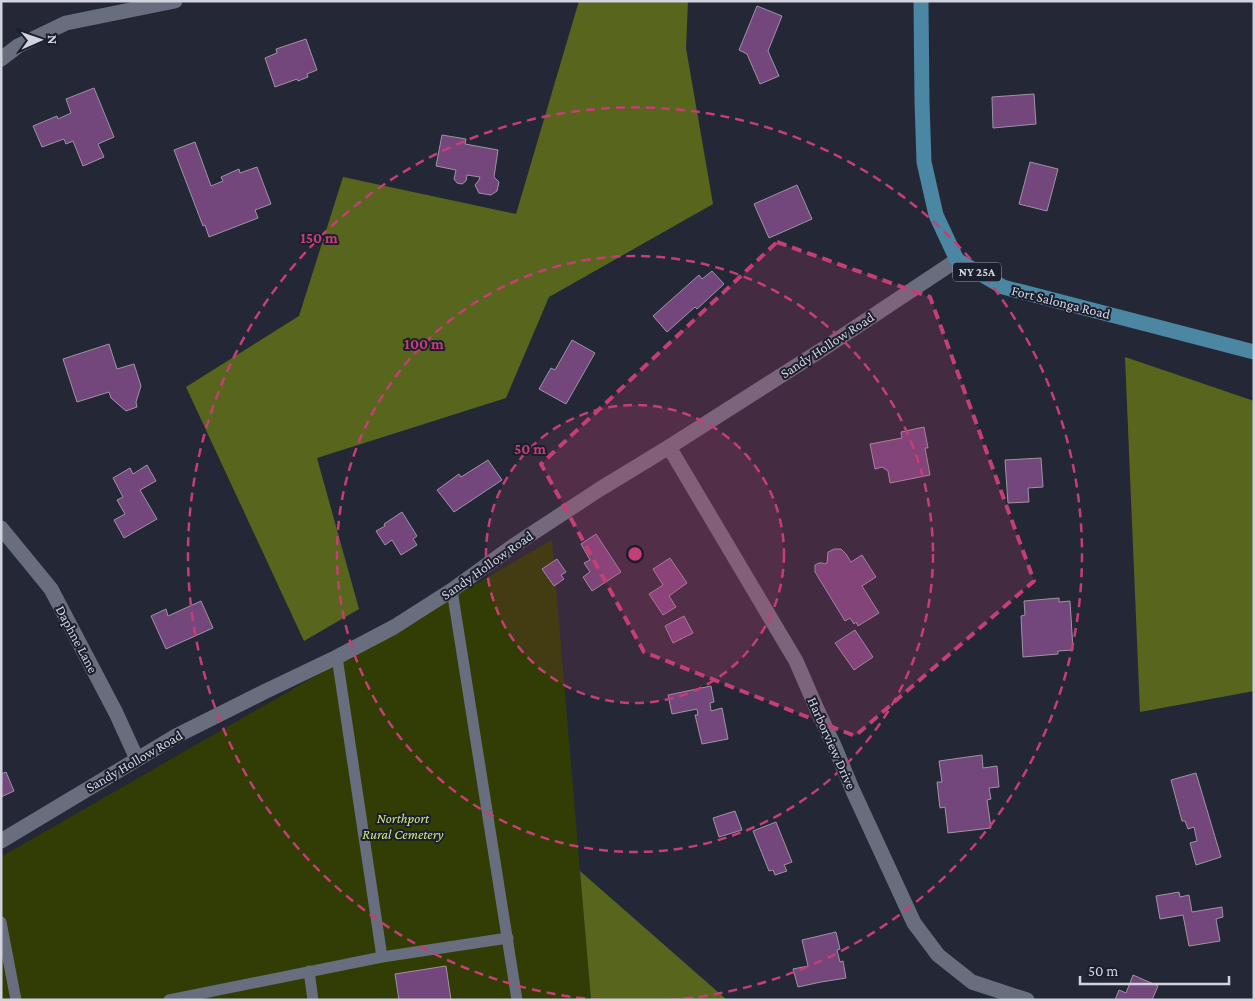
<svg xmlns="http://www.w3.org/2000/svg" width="1255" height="1001" font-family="'Crimson Pro',serif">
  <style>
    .green { fill: #323c05 }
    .forest { fill: #57661c }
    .building { fill: #73467c; stroke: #a093a3 }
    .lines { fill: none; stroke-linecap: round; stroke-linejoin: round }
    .lane { stroke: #696e7f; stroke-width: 11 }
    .street { stroke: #696e7f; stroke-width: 15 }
    .primary { stroke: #4b86a3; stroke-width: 15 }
    .marked { fill: #c53e75; fill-opacity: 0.2; stroke: #c53e75; stroke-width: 4; stroke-dasharray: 10 6; stroke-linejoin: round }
    .ring { fill: none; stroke: #c53e75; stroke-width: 2.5; stroke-dasharray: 9 6 }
    .labels { text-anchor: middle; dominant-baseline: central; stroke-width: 4; stroke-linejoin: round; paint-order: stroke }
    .shield { fill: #1b1e2c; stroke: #9a9da9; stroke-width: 1 }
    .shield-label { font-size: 12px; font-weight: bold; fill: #d1d4de }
    .street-label { font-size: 14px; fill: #d1d4de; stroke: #1b1e2c }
    .park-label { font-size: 14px; font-style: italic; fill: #cee782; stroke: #1b1e2c }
    .centre { fill: #c53e75; stroke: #1b1e2c; stroke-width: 2.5 }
    .ring-label { font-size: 15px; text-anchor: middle; font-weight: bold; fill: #c53e75; stroke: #1b1e2c; stroke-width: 4; stroke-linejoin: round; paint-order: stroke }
  </style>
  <rect width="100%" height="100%" fill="#242836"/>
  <path class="green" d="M552,540L591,1000H1V857Z"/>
  <g class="forest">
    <path d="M579,1H688L686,48L713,204L549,297L506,398L317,458L359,609L304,641L186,387L299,316L343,177L516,214Z"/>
    <path d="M1125,357L1254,401V691L1140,712Z"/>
    <path d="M580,871L727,1000H591Z"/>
  </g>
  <g class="building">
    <path d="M757,6L782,16L768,51L779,76L760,84L747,54L739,50Z"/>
    <path d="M306,39L317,70L307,74L308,77L298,81L297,79L275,87L265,58L277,53L276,49Z"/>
    <path d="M94,88L114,137L98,144L104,157L83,166L73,141L66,144L64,139L42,147L33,126L57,116L58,119L71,113L66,99Z"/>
    <path d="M1034,94L1036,124L993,128L992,97Z"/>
    <path d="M442,135L466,139L465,144L498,150L494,177L499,182L497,191L491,195L479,193L475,185L479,180L480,177L467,175L466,181L462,184L457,183L454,179L456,170L436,166Z"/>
    <path d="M195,142L211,186L223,181L221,177L239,169L240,173L257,167L271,204L255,210L258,218L209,237L205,225L203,226L174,150Z"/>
    <path d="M1030,162L1058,169L1047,211L1019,204Z"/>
    <path d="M797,185L812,219L769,238L754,204Z"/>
    <path d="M712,271L724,284L697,309L695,307L667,332L653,316L699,275L702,279Z"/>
    <path d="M572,340L595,353L566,404L539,389L551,368L555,370Z"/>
    <path d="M109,344L117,369L134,364L141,386L136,402L137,407L126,411L111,398L109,392L77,402L63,359Z"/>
    <path d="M924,427L928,448H925L930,475L890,483L888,471L882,467L875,469L870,444L902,438L901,432Z"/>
    <path d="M1041,458L1043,487L1028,488L1029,502L1008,503L1005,460Z"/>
    <path d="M488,460L502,480L454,512L437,490L459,474L461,477Z"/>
    <path d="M147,465L156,481L140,490L157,519L124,538L114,520L125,514L117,500L123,497L113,478L130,468L133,474Z"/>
    <path d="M402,512L417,536L413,539L417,545L401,555L392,540L385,545L376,531L385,526L384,524Z"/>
    <path d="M596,534L621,572L592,591L583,577L590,572L584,563L590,560L581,544Z"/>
    <path d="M834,549H841L846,554L851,562L862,555L876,577L862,586L879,613L858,626L856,622L854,624L850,618L845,621L815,572V565L819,563H823L824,564L827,563L828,552Z"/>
    <path d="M670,558L687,583L669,596L676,607L663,615L649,594L663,585L653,569Z"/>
    <path d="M557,559L566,572L561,575L564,579L554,586L542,569Z"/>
    <path d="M1059,598V602L1070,601L1073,650L1058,651V654L1023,657L1021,616L1025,615L1024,601Z"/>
    <path d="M201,601L213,628L166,649L151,616L166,609L168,616Z"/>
    <path d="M684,616L693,633L673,643L665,626Z"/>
    <path d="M855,630L873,657L854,670L835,643Z"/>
    <path d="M711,686L714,702L710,703L711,711L722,708L728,739L702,744L695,715H698L697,709L672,714L668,695Z"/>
    <path d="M982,755L983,768L997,766L999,787L989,788L991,799L987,800L991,828L948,833L945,807L940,808L937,782H942L939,761Z"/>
    <path d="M6,772L14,791L1,797V774Z"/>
    <path d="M1196,773L1221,857L1196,865L1190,843L1197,841L1194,827L1188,829L1185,821H1182L1171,780Z"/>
    <path d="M735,811L742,830L719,837L713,818Z"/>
    <path d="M776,822L792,862L784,865L787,871L775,875L773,870L769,871L753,831Z"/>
    <path d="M1179,892L1180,897L1189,895L1192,912L1222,907L1223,917L1216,919L1220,941L1189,946L1183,915L1160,919L1156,896Z"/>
    <path d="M836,932L840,949L837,950L840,962L843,961L846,978L821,982L798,987L793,969L808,966L802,940Z"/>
    <path d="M446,966L451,1000H399L395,974Z"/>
    <path d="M1133,975L1158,986L1152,1000H1115L1119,990L1126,993Z"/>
  </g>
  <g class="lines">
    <g class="lane">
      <path d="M452,590L517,1000"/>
      <path d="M337,657L382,957"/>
      <path d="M1,922L16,1000"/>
      <path d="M309,971L313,1000"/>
      <path d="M169,1000L382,957L508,938"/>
    </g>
    <g class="street">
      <path d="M1,59L18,46L66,23L175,1"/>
      <path d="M669,447L796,661L816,707L836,750L853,791L914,923L938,955L972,982L1027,1000"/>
      <path d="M1,528L51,589L116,713L137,759"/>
      <path d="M1,841L176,736L266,691L337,657L394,627L452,590L513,546L600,489L669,447L826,347L957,260"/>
    </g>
    <path class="primary" d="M921,1L922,102L924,162L936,215L957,260L1003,287L1254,352"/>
  </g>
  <path class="marked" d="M777,242L930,297L1034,581L855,736L644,652L541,464Z"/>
  <circle cx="635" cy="554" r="149" fill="#c53e75" fill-opacity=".12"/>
  <g class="ring">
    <circle cx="635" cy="554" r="149"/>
    <circle cx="635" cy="554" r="298"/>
    <path d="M600 1000A447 447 0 1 1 670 1000"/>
  </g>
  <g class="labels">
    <rect class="shield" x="953" y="262.5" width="48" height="19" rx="4"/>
    <g class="shield-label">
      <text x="977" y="272">NY 25A</text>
    </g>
    <g class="street-label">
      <text transform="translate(1061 302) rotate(14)">Fort Salonga Road</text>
      <text transform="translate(827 345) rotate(-33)">Sandy Hollow Road</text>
      <text transform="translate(487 565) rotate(-35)">Sandy Hollow Road</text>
      <text transform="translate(77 639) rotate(62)">Daphne Lane</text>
      <text transform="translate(832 743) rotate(66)">Harborview Drive</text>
      <text transform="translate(134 761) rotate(-30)">Sandy Hollow Road</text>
    </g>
    <g class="park-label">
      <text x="403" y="818">Northport<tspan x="403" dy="16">Rural Cemetery</tspan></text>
    </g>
  </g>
  <circle cx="635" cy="554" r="8" class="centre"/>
  <g class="ring-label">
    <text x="319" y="243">150 m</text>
    <text x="424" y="349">100 m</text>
    <text x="530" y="454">50 m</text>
  </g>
  <rect width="1255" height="1001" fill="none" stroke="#d1d4de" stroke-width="5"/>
  <g transform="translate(40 40) rotate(88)" stroke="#1b1e2c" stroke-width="4" paint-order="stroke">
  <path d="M0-4L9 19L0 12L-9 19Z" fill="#d1d4de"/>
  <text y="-8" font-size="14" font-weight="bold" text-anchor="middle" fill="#d1d4de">N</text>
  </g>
  <path d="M1080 976v8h149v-8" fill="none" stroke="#d1d4de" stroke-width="2.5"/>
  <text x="1088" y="976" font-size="15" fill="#d1d4de" stroke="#1b1e2c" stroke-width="4" paint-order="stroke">50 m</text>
</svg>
